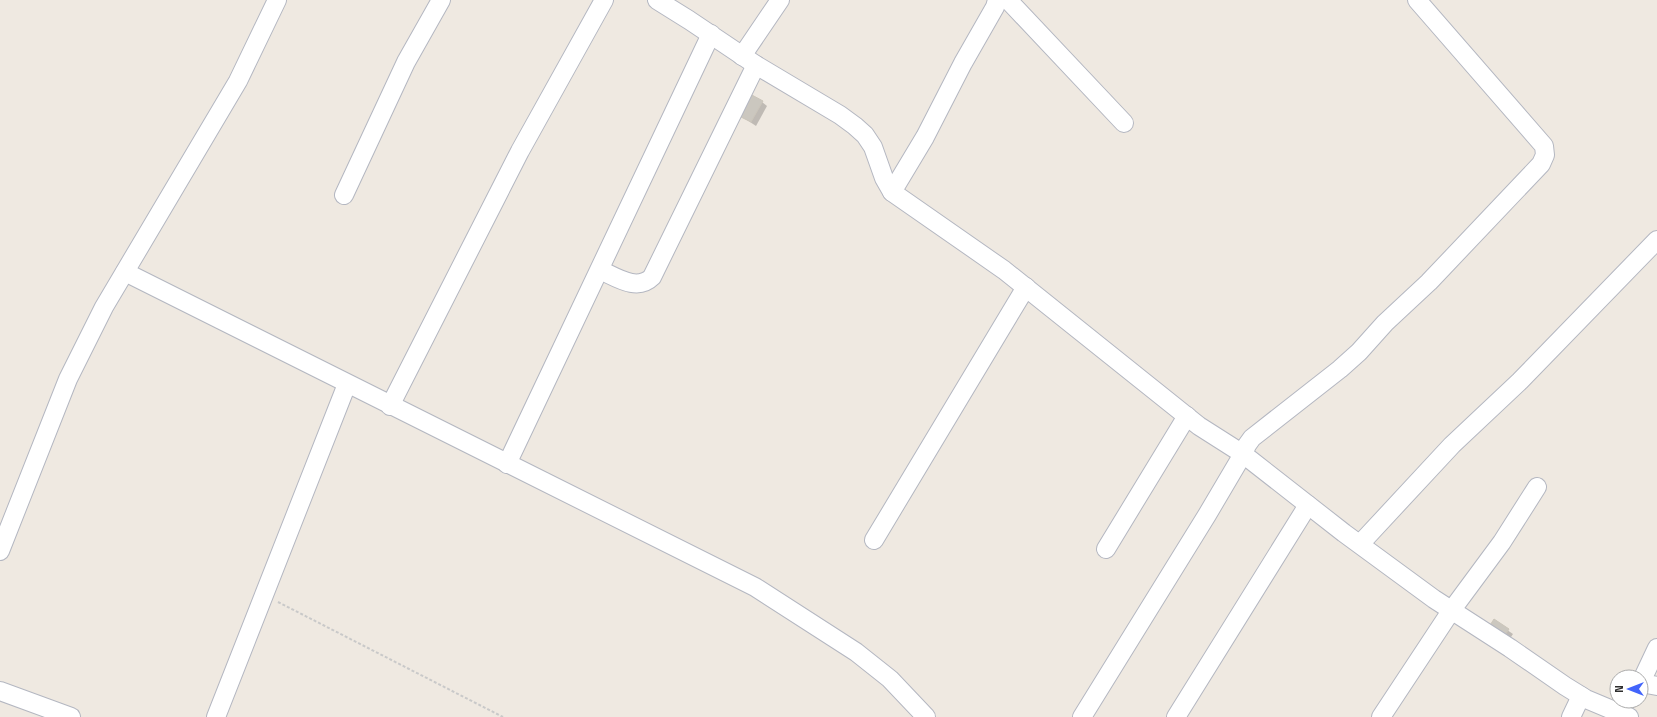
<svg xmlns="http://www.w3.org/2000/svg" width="1657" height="717" font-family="'Titillium Web',sans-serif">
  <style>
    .shadow { fill: #0003 }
    .building { fill: #cbc7bf; stroke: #cbc5ba }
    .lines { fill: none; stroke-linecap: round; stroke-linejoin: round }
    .minor-casing { stroke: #b4b7c1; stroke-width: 20 }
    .path { stroke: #c9c9c9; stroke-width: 2; stroke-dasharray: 3 2; stroke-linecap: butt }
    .minor { stroke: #fff; stroke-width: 18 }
  </style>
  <rect width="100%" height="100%" fill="#efe9e1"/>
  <g class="shadow">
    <path d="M762,102L767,106L756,126L741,116Z"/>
    <path d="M1494,621L1513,634L1507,643Z"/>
  </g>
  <g class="building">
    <path d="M750,94L763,101L751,122L739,116Z"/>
    <path d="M1494,619L1509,629L1502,640L1487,630Z"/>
  </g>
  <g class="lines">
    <defs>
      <g id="minor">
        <path d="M657,0L689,20L756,65L840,115L855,126L865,135L873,147L884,178L892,192L1004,270L1199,426L1243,454L1344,533L1434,599L1510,648L1565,686L1586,699L1629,717"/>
        <path d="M1008,0L1124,123"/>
        <path d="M742,56L780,0"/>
        <path d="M892,192L925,137L963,63L995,7L997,0"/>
        <path d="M344,195L406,62L441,0"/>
        <path d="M600,270C616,277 637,292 652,277L756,65"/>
        <path d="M125,272L755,587L856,652L890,679L926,717"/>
        <path d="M390,406L520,151L604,0"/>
        <path d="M507,464L711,34"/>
        <path d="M874,540L1026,287"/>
        <path d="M1360,544L1452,445L1520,381L1657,240"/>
        <path d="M1106,549L1187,416"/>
        <path d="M0,551L68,379L104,307L238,81L277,0"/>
        <path d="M1641,682L1657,648"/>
        <path d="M1641,683L1657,686"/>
        <path d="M0,691L71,717"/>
        <path d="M216,717L347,384"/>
        <path d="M1082,717L1207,515L1243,454L1247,445L1252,438L1340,369L1359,352L1385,323L1429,282L1541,164L1545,155L1544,146L1417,0"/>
        <path d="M1176,717L1308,505"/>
        <path d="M1381,717L1451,611L1502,542L1537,487"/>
        <path d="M1571,717L1581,696"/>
      </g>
    </defs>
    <use href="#minor" class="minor-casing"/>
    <path class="path" d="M278,602L503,717"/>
    <use href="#minor" class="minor"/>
  </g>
  <g transform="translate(1629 689) rotate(270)"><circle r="19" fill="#ffffff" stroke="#ababab"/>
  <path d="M0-3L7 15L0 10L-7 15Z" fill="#4264fb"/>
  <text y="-6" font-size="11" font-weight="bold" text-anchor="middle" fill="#2e2e2e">N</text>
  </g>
</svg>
